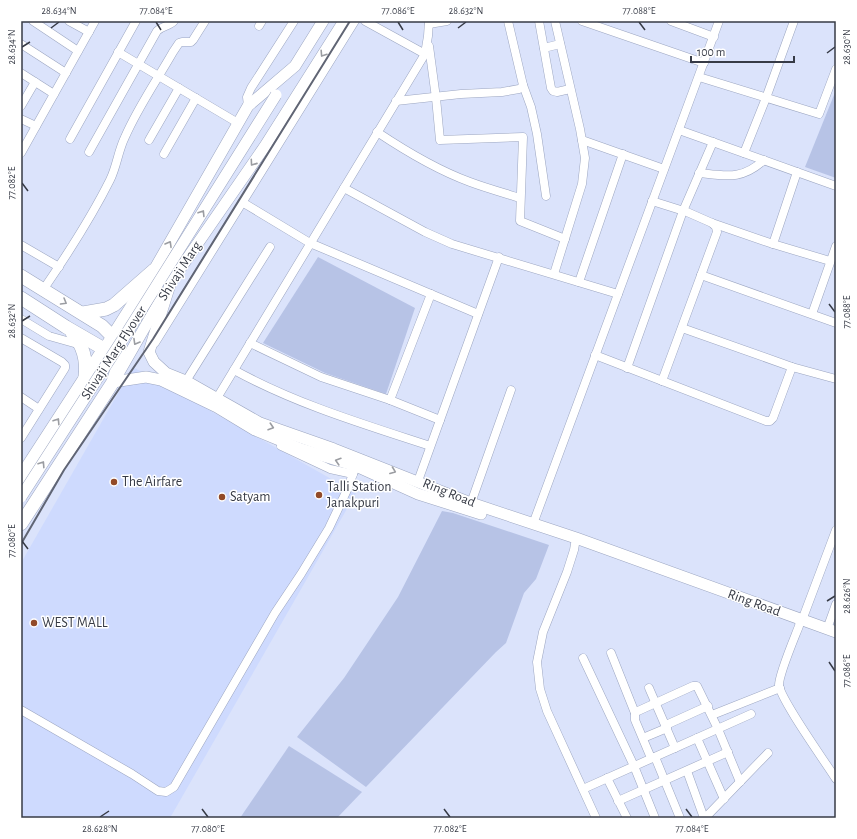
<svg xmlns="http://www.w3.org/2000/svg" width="857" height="839" font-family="'Alegreya Sans',sans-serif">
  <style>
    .built { fill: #cedafe }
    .green { fill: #b7c3e6 }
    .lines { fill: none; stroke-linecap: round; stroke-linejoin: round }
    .street-casing { stroke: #9ca6c1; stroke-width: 9 }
    .secondary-casing { stroke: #9ca6c1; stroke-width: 12 }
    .primary-casing { stroke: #9ca6c1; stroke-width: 14 }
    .street { stroke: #fff; stroke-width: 8 }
    .secondary { stroke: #fff; stroke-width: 11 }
    .primary { stroke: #fff; stroke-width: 13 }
    .rail { stroke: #606574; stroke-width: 2 }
    .secondary-bridge-casing { stroke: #9ca6c1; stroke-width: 12; stroke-linecap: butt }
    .secondary-bridge { stroke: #fff; stroke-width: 11 }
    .oneway { stroke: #9b9da2 }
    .ticks { fill: none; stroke: #373b46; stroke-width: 1.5 }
    .poi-dot { fill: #924a28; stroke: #fff; stroke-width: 1.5 }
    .labels { text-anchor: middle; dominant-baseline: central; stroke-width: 3; stroke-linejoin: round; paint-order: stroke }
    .street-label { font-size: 14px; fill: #373b46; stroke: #fff }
    .poi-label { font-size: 14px; fill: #373b46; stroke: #fff; text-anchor: start }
    .neatline { fill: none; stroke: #373b46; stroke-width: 1.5 }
    .ticks-label { font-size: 10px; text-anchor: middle; fill: #373b46 }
  </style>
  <rect width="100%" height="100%" fill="#dbe3fb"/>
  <path class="built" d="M133,367L356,493L170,818H21V563Z"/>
  <g class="green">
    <path d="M836,90V178L805,167Z"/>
    <path d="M318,257L415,308L386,394L325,373L263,343Z"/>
    <path d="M442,511L453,513L549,545L536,579L524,593L506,643L496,652L366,787L297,737L344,678L398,597Z"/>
    <path d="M289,746L362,792L337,818H240Z"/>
  </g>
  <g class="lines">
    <defs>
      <g id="street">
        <path d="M33,21L78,51"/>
        <path d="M69,21L89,32"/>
        <path d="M365,21L425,54"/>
        <path d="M508,21L523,85L531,107L537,134L546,196"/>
        <path d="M539,21L551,88L553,91L557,92L570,89"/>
        <path d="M582,21L704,63"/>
        <path d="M671,21L714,37"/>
        <path d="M429,24L447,21"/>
        <path d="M259,26L262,21"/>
        <path d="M21,44L66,73"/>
        <path d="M429,46L436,98L440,140L523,137L520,221L565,239"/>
        <path d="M544,48L560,44"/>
        <path d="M118,52L238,123"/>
        <path d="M21,73L54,94"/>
        <path d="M699,77L819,114L836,69"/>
        <path d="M396,101L461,94L502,92L519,89L522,87L523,85"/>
        <path d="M21,106L35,82"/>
        <path d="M248,106L247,97L251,88L294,21"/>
        <path d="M21,119L36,126"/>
        <path d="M679,130L836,186"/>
        <path d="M377,132C407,152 437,170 470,182C486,188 504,193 520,198"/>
        <path d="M70,139L136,21"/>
        <path d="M149,140L179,88"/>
        <path d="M582,140L664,169"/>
        <path d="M89,152L157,31C162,26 170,26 174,21"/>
        <path d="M21,153L95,21"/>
        <path d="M744,153L766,98L794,21"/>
        <path d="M164,154L196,98"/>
        <path d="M699,173C727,176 742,180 764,160"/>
        <path d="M344,188L425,232L452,244L618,294"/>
        <path d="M652,201L687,212L712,223L773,244L830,261"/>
        <path d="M242,202L310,243L478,314"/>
        <path d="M773,244L797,172"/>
        <path d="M21,245L59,267"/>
        <path d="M554,274L582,184L585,158L580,129L555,21"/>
        <path d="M701,275L836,323"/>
        <path d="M579,282L623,154"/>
        <path d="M43,290C67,255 91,218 110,180C117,166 118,151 125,137C138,107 157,80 173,52L179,43L182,42H191L193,40L205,21"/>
        <path d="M812,314L836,246"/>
        <path d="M21,319L49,336L81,345"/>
        <path d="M682,328L792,367L836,379"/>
        <path d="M21,338L62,362L65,365V368L21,438"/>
        <path d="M155,343L355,21"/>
        <path d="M250,343L321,377L390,400L440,420"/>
        <path d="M595,355L766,421H770L773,418L792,367"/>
        <path d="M627,368L683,211L713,142"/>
        <path d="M234,370C296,404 363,424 430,446"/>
        <path d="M186,381L270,247"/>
        <path d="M662,381L717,232L716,227L712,223"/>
        <path d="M21,397L39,409"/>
        <path d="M217,398L425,54L428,36L429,21"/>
        <path d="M390,400L431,294"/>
        <path d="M281,446L330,469L353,474"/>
        <path d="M418,481L499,257"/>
        <path d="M471,503L511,390"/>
        <path d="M533,524L719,21"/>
        <path d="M576,538L574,550L567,572L543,632L537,662L540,689L547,711L596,818"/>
        <path d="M804,615L836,530"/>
        <path d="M800,619L799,626C794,639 779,674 779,685C780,699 826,763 836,779"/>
        <path d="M827,629L836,604"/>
        <path d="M611,653L635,713"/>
        <path d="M583,658L634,766L655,818"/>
        <path d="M649,688L675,748"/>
        <path d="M21,710L132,774L158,791L166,792L174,787L275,613L301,574L329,528L347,490L356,466"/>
        <path d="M712,715L780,688"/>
        <path d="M666,725L708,706"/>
        <path d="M643,738L667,728"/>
        <path d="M697,738L724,799"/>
        <path d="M655,757L680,818"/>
        <path d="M651,758L635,720V713L638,711L693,686H697L718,729L740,782"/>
        <path d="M687,771L704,818"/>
        <path d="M607,778L627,818"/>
        <path d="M583,789L751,714"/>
        <path d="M618,801L728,752"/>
        <path d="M705,818L768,753"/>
      </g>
      <g id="secondary">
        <path d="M154,270C162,265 170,263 173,275L149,352L154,362L166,373L186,381L260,423L334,449L471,503L576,538L836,632"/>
        <path d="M171,282L265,146L344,21"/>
        <path d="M104,349L154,270L248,106L295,66L323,21"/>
        <path d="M118,374L161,299"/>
        <path d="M113,382L146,377L161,380L217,407L255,430L301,449L356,466L418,494L481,514"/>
      </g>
      <g id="primary">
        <path d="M21,276L102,326L112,336L119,351V363L113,382L21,524"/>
        <path d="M21,298L66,327L104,349L21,477"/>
        <path d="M83,313L106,309L114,305L154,270"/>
        <path d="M72,333C84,346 87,360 85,377"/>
      </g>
    </defs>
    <use href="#street" class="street-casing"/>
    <use href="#secondary" class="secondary-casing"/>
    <use href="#primary" class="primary-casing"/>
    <use href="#street" class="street"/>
    <use href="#secondary" class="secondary"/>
    <use href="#primary" class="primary"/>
    <path class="rail" d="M21,544L64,470L153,339L350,21"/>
    <defs>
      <path id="secondary-bridge" d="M21,497L128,331L276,95"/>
    </defs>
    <use href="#secondary-bridge" class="secondary-bridge-casing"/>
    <use href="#secondary-bridge" class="secondary-bridge"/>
  </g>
  <defs><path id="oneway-chevron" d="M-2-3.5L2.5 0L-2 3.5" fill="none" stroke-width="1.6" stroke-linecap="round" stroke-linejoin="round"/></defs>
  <g class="oneway">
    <use href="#oneway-chevron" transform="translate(323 54) rotate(123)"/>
    <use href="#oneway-chevron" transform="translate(253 163) rotate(125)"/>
    <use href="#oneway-chevron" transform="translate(202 213) rotate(-58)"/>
    <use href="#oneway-chevron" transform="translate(169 244) rotate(-60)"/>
    <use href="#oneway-chevron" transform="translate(64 302) rotate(30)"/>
    <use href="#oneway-chevron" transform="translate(136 342) rotate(120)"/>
    <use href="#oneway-chevron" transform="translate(57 421) rotate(-57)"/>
    <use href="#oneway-chevron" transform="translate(271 427) rotate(18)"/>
    <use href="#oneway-chevron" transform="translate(338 461) rotate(-163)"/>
    <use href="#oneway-chevron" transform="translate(42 464) rotate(-57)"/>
    <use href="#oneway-chevron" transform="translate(393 471) rotate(21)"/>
  </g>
  <path class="ticks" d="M156,22L161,30M398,22L403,30M639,22L645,30M51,28L59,22M458,28L466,22M22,47L30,42M827,53L835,47M22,183L28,191M829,304L835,312M22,321L30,316M22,541L28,549M827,601L835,596M829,662L835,671M202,809L208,817M444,809L450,817M686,809L692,817M100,817L109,811"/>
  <g class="poi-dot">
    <circle cx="114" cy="482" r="4"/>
    <circle cx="319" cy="495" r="4"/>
    <circle cx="222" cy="497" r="4"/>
    <circle cx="34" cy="623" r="4"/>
  </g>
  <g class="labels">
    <g class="street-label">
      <text transform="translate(180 271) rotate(-57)">Shivaji Marg</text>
      <text transform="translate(114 353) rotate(-57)">Shivaji Marg Flyover</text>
      <text transform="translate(449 493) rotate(22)">Ring Road</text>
      <text transform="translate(754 603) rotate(20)">Ring Road</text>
    </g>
    <g class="poi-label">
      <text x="122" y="482">The Airfare</text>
      <text x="327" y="487">Talli Station<tspan x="327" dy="16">Janakpuri</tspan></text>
      <text x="230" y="497">Satyam</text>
      <text x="42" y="623">WEST MALL</text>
    </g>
  </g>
  <rect width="857" height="839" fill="none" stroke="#ffffff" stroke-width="44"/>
  <path d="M691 56v6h103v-6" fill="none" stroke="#373b46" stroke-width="2"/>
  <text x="697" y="56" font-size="12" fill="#373b46" stroke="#ffffff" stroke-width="3" paint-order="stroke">100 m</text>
  <rect x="22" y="22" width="813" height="795" class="neatline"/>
  <g class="ticks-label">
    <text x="59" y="14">28.634°N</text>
    <text x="156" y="14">77.084°E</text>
    <text x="398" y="14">77.086°E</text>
    <text x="466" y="14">28.632°N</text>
    <text x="639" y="14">77.088°E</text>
    <text transform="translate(846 47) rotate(-90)" y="4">28.630°N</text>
    <text transform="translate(11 47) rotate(-90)" y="4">28.634°N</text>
    <text transform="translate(11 183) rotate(-90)" y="4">77.082°E</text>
    <text transform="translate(846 312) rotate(-90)" y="4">77.088°E</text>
    <text transform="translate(11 321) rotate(-90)" y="4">28.632°N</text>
    <text transform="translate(11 541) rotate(-90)" y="4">77.080°E</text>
    <text transform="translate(846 596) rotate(-90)" y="4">28.626°N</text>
    <text transform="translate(846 671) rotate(-90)" y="4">77.086°E</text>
    <text x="100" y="832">28.628°N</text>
    <text x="208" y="832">77.080°E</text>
    <text x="450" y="832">77.082°E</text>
    <text x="692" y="832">77.084°E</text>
  </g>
</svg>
